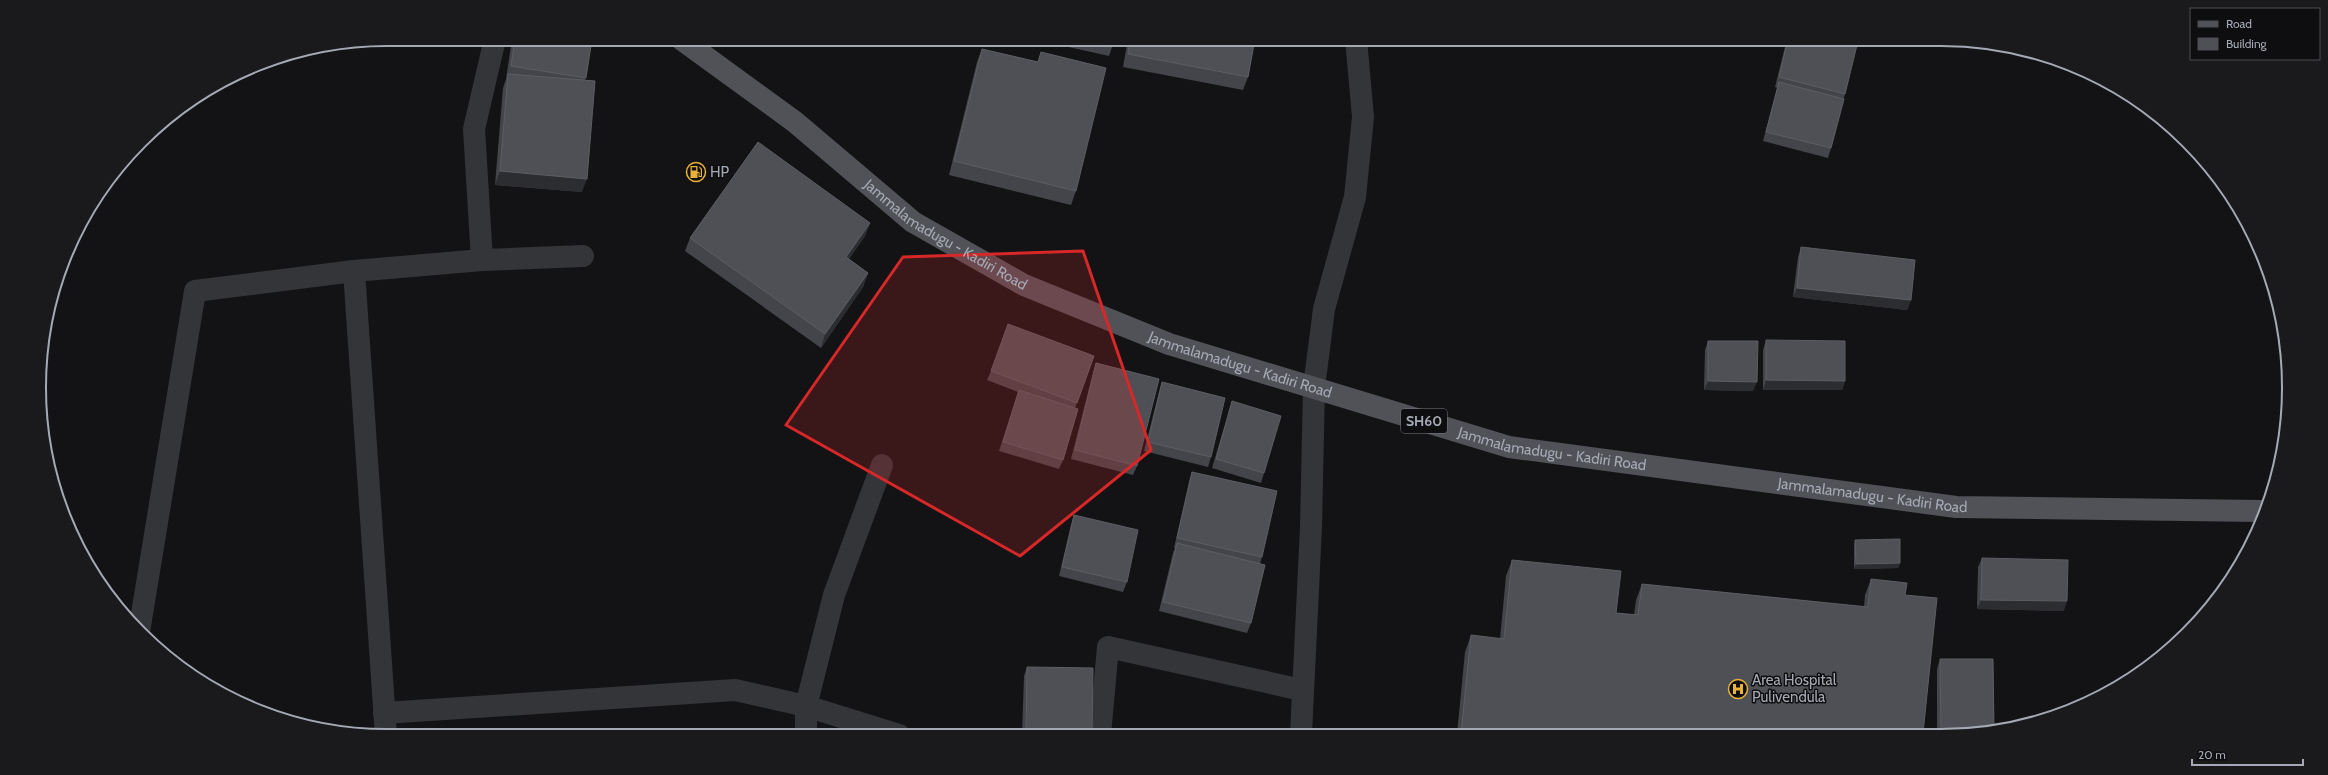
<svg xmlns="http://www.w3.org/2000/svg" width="2328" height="775" font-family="Cabin,sans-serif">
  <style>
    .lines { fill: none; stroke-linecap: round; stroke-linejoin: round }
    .street { stroke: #343539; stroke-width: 22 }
    .primary { stroke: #505258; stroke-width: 22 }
    .wall { fill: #44454a }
    .shaded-wall { fill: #2c2d30 }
    .building { fill: #4f5055; stroke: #5c5e64 }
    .marked { fill: #d62828; fill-opacity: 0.2; stroke: #d62828; stroke-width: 3; stroke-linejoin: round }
    .labels { text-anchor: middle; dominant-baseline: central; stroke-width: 3; stroke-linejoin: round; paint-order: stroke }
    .shield { fill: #0e0e10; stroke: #787a83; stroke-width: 1 }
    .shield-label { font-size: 14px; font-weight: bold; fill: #a5a9b4 }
    .poi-label { font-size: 15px; fill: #a5a9b4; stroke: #0e0e10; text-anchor: start }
    .street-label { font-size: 15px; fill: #a5a9b4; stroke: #0e0e10 }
    .rim { fill: none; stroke: #a5a9b4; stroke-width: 2 }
  </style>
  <rect width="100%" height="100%" fill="#131315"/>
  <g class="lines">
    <g class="street">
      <path d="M482,260L474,129L495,39"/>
      <path d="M354,271L386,736"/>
      <path d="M139,632L195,291L354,271L482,260L583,256"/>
      <path d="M384,713L735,690L806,706L899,735"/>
      <path d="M1301,734L1311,527L1314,387L1324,309L1355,197L1363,117L1356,39"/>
      <path d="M806,735V706L834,595L882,465"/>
      <path d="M1100,735L1108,647L1302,690"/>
    </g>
    <path class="primary" id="s1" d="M681,39L795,122L913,222L1024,285L1169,344L1509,447L1956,507L2261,511"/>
  </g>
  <g class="wall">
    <path d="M512,39H592L585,81L582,192L495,185L503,88L506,79Z"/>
    <path d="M1065,39H1114L1112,47L1109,56L1064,46Z"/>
    <path d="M1128,39H1255L1248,77L1243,90L1123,67Z"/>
    <path d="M1787,39H1835L1845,94L1831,148L1828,158L1763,141L1777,88L1775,87Z"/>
    <path d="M982,49L1038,62L1041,52L1076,191L1071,205L949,175L977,62Z"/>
    <path d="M870,223L865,236L849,259L868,273L863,287L821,348L685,251L690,238Z"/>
    <path d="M1801,247L1911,300L1907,310L1793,297L1798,257Z"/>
    <path d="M1766,340L1845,381L1842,390H1763V350Z"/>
    <path d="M1708,341L1753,391L1704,390L1705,350Z"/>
    <path d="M1094,356L1075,408L1063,460L1059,469L999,451L1018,392L987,380L991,371Z"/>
    <path d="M1096,363L1137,466L1133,475L1071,459L1093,373Z"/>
    <path d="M1162,382L1211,457L1208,467L1144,451L1159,392Z"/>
    <path d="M1232,401L1264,473L1261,483L1212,468L1229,411Z"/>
    <path d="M1192,472L1262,557L1260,564L1251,623L1247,633L1159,611L1173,553L1175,548H1174L1189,482Z"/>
    <path d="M1074,515L1127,582L1123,592L1059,576L1071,525Z"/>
    <path d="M1855,540L1900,563L1898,568L1854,569V545Z"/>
    <path d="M1982,558L2064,611L1977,609L1978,567Z"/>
    <path d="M1512,560L1616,613L1634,615L1636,600L1642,584L1864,607L1865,595L1871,579L1905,595L1923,733L1457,734L1465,652L1471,635L1500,639L1506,576Z"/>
    <path d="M1940,659L1986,733H1937V669Z"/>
    <path d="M1027,667L1092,733L1091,735H1022L1024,676Z"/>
  </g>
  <g class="shaded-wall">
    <path d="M500,171L587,179L582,192L495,185Z"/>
    <path d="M870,223L865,236L841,270L846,257Z"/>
    <path d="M868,273L863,287L821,348L825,334Z"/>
    <path d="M1797,288L1911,300L1907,310L1793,297Z"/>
    <path d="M1766,380L1845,381L1842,390H1763Z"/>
    <path d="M1708,381L1757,382L1753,391L1704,390Z"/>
    <path d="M1900,563L1898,568L1854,569L1856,564Z"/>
    <path d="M1981,600L2067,601L2064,611L1977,609Z"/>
    <path d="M1026,731L1092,733L1091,735H1025Z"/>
  </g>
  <g class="building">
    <path d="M515,39H592L586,78L511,66Z"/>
    <path d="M1078,39H1114L1112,47Z"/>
    <path d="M1130,39H1255L1248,77L1128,54Z"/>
    <path d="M1788,39H1835L1857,45L1845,94L1779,77Z"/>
    <path d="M982,49L1038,62L1041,52L1106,68L1076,191L954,161Z"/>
    <path d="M508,74L595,81L587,179L500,171Z"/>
    <path d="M1779,82L1844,99L1831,148L1766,132Z"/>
    <path d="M758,142L870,223L846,257L868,273L825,334L690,238Z"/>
    <path d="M1801,247L1915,260L1911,300L1797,288Z"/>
    <path d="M1008,324L1094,356L1077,403L991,371Z"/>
    <path d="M1766,340L1845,341V381L1766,380Z"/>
    <path d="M1708,341H1758L1757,382L1708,381Z"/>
    <path d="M1096,363L1159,379L1137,466L1075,450Z"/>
    <path d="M1162,382L1225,398L1211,457L1148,442Z"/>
    <path d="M1019,390L1078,409L1063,460L1003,442Z"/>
    <path d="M1232,401L1281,416L1264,473L1216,459Z"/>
    <path d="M1192,472L1277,491L1262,557L1177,538Z"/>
    <path d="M1074,515L1138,530L1127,582L1062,567Z"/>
    <path d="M1900,539V563L1856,564L1855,540Z"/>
    <path d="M1177,543L1265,565L1251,623L1163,602Z"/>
    <path d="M1982,558L2068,560L2067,601L1981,600Z"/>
    <path d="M1512,560L1621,571L1616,613L1638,615L1642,584L1868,607L1871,579L1907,583L1905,595L1937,598L1923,733L1461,734L1471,635L1504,639Z"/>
    <path d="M1940,659H1993L1994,731L1986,733H1941Z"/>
    <path d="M1027,667L1093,668L1092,733L1026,731Z"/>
  </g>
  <path class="marked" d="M1083,251L1151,450L1020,556L786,425L903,257Z"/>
  <defs>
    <symbol id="fuel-ring" viewBox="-11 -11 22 22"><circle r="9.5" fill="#0e0e10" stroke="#e9b237" stroke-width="1.5"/><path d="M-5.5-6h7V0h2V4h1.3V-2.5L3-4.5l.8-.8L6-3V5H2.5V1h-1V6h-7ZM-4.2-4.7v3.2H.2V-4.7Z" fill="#e9b237"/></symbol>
    <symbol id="hospital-ring" viewBox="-11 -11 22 22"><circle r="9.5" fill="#0e0e10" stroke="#e9b237" stroke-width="1.5"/><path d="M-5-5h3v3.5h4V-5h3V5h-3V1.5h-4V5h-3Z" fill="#e9b237"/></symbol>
  </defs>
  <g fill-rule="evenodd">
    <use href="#fuel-ring" x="685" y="161" width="22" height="22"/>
    <use href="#hospital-ring" x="1727" y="678" width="22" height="22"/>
  </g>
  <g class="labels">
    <rect class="shield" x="1401" y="409" width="46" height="24" rx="3"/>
    <g class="shield-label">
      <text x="1424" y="421">SH60</text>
    </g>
    <g class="poi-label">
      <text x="710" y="172">HP</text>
      <text x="1752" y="680">Area Hospital<tspan x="1752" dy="17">Pulivendula</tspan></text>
    </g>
    <g class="street-label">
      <text stroke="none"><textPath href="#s1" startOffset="330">Jammalamadugu - Kadiri Road</textPath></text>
      <text stroke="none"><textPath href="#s1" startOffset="654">Jammalamadugu - Kadiri Road</textPath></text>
      <text stroke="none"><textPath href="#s1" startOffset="978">Jammalamadugu - Kadiri Road</textPath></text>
      <text stroke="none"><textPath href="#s1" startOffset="1302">Jammalamadugu - Kadiri Road</textPath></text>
    </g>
  </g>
  <path d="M0 0H2328V775H0ZM387 46H1941A341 341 0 0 1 2282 387V388A341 341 0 0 1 1941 729H387A341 341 0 0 1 46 388V387A341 341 0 0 1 387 46Z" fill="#1a1a1d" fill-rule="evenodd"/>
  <path class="rim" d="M387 46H1941A341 341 0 0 1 2282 387V388A341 341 0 0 1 1941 729H387A341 341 0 0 1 46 388V387A341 341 0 0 1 387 46Z"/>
  <rect x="2190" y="8" width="130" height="52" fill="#0e0e10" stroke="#4a4c52"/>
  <rect x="2198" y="21" width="20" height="6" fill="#505258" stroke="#4a4c52"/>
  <text x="2226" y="28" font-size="12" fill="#a5a9b4">Road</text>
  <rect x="2198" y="38" width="20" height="12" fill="#4f5055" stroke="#4a4c52"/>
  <text x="2226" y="48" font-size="12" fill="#a5a9b4">Building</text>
  <path d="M2192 759v6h111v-6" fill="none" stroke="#a5a9b4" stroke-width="2"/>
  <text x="2198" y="759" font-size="12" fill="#a5a9b4" stroke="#0e0e10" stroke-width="3" paint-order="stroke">20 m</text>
</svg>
